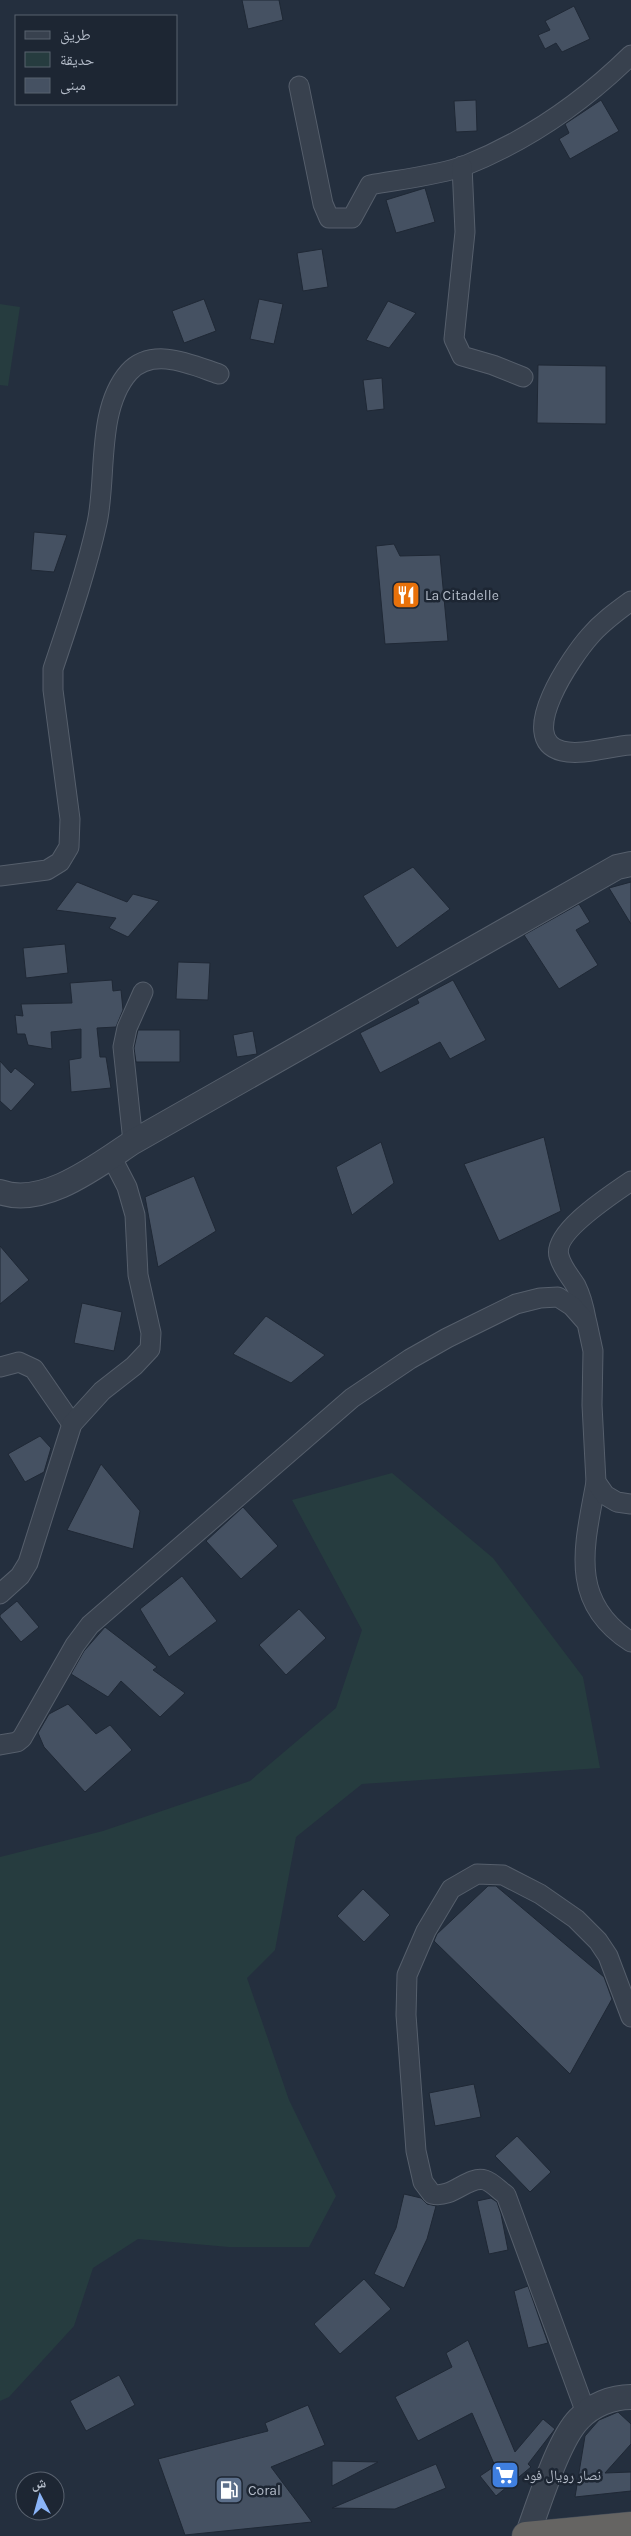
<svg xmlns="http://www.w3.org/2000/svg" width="631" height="2536" font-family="Karla,'Noto Naskh Arabic',sans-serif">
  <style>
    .green { fill: #263c3f }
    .building { fill: #455162; stroke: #1f2835 }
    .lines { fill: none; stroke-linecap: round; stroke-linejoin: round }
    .minor-casing { stroke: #565f6c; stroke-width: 21 }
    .tertiary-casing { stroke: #565f6c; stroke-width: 26 }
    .trunk-casing { stroke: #434c59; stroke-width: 29 }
    .minor { stroke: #38414e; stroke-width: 19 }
    .tertiary { stroke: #38414e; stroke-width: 24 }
    .trunk { stroke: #656462; stroke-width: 28 }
    .labels { text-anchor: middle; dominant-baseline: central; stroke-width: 5; stroke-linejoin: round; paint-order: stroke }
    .poi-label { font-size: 14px; fill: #b4bcc9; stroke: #1d2633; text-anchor: start }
  </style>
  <rect width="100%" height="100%" fill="#242f3e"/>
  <g class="green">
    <path d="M0,304L20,307L8,386L0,385Z"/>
    <path d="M392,1473L493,1558L583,1677L600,1768L362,1784L296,1837L275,1950L247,1978L289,2100L336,2196L309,2247H229L138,2239L93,2268L74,2326L9,2397L0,2401V1857L103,1831L250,1781L336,1708L362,1630L292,1500Z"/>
  </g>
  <g class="building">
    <path d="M242,0H279L283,20L248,29Z"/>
    <path d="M574,6L590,39L562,52L556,43L545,49L538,35L550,30L545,21Z"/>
    <path d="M476,100L477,131L456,132L454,101Z"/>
    <path d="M601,100L619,131L570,159L559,139L569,133L565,124Z"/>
    <path d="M425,188L435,222L396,233L386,200Z"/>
    <path d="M322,249L328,287L303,291L297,253Z"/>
    <path d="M204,299L216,331L184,343L172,311Z"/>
    <path d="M259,299L283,304L274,344L250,339Z"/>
    <path d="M388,301L416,313L389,348L366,340Z"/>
    <path d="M538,365L606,366V424L537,423Z"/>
    <path d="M382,378L384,409L367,411L363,380Z"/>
    <path d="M34,532L67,535L54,572L31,570Z"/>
    <path d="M394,544L400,556L440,555L448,641L385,644L376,546Z"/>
    <path d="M413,867L450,909L397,948L363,896Z"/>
    <path d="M77,882L127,902L133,894L159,901L128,937L109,928L116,918L56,910Z"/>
    <path d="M631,882V924L609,888Z"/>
    <path d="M579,904L590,922L576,930L598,965L559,989L524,935Z"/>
    <path d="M65,944L68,973L26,978L23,948Z"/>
    <path d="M178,962L210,963L208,1000L176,999Z"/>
    <path d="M112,980L113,991L121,990L123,1010L116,1027L97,1028L100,1057H106L111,1088L71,1092L69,1060L81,1058V1029L51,1032L52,1049L28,1045L25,1034H17L15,1015L23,1016L21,1004L72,1003L70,983Z"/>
    <path d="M453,980L486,1040L450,1059L440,1042L380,1073L360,1033L419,1003L417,999Z"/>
    <path d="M138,1030H180V1062H136L134,1048Z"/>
    <path d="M253,1031L257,1054L237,1057L233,1035Z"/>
    <path d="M0,1061L11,1073L15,1068L35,1084L11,1111L0,1101Z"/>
    <path d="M544,1137L561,1211L499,1241L464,1164Z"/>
    <path d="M381,1142L394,1183L352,1215L336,1167Z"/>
    <path d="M194,1176L216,1231L158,1267L145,1197Z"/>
    <path d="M0,1246L29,1280L0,1304Z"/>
    <path d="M82,1303L122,1312L114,1351L74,1343Z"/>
    <path d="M266,1316L325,1355L291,1383L233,1354Z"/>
    <path d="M40,1436L51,1448L44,1472L25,1482L8,1454Z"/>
    <path d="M101,1464L140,1511L133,1549L67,1530Z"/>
    <path d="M243,1507L278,1546L241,1579L206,1541Z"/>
    <path d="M182,1576L217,1621L169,1657L140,1609Z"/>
    <path d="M17,1601L39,1627L21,1642L0,1617V1615Z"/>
    <path d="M299,1609L326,1638L286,1675L259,1645Z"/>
    <path d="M105,1627L157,1667L153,1670L185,1693L160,1717L121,1681L108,1697L71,1674L84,1651Z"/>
    <path d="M68,1704L96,1734L110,1725L132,1750L85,1792L44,1747L38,1733L49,1714Z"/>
    <path d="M488,1886H496L604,1977L612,1999L570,2074L434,1941L437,1934Z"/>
    <path d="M363,1889L390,1915L364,1942L337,1916Z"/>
    <path d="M474,2084L481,2117L435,2126L429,2093Z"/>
    <path d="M517,2136L551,2172L530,2192L495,2156Z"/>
    <path d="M404,2194L421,2198L427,2204L436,2206L427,2239L404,2288L374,2274L396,2228Z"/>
    <path d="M491,2198L497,2202L501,2214L508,2250L489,2254L477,2201Z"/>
    <path d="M364,2279L391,2309L340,2354L314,2324Z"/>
    <path d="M528,2286L548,2343L528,2348L514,2291Z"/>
    <path d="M468,2340L515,2452L543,2419L555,2429L528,2464L531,2467L496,2496L480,2476L495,2466L472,2413L418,2441L395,2397L452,2367L446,2353Z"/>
    <path d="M119,2375L135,2405L86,2431L70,2401Z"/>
    <path d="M308,2405L325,2445L271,2467L312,2522L185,2535L158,2459L268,2431L265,2423Z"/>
    <path d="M618,2412L631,2424V2444L605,2473L631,2472V2491L575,2497L585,2436L599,2420Z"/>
    <path d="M332,2461L378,2462L332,2486Z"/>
    <path d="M436,2464L446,2488L395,2509L332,2508Z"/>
  </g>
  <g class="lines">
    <defs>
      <g id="minor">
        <path d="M299,86L323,204L329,218H352L370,185C397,180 440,175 464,166C527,141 583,102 631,55"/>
        <path d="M462,166L465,232L454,339L462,356L493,365L523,377"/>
        <path d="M631,601C616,612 602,622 590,636C573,655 514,739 562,751C582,756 611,746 631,745"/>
        <path d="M0,876L47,870L60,862L69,847L70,819L53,690V669C69,621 86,572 97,523C107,478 96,409 129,372C153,346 192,365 219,374"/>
        <path d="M133,1142L123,1047L127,1028L143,992"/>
        <path d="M586,1319C584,1308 581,1296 576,1286C570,1276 562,1268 559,1256C552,1232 614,1193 631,1181"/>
        <path d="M0,1367L19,1362L34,1369L72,1424"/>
        <path d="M596,1482C585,1544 567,1601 631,1642"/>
        <path d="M0,1594L20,1576L28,1563L72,1424L102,1391L134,1366L150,1349L151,1333L138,1275L135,1215L127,1187L111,1156"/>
        <path d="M0,1745L17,1742L22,1738L75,1645L90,1625L352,1398L410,1359L447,1338L516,1304L540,1298L558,1297L572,1306L587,1323L593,1351L592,1405L596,1482L605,1495L617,1502L631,1504"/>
        <path d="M586,2413L506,2195C500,2191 492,2182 485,2180C468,2175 453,2199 432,2194L423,2182L416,2151L406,2015L407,1975L426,1931L451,1889L477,1874L503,1875L540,1894L576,1919L598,1941L608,1956L631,2017"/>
      </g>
      <g id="tertiary">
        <path d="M0,1192C44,1208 98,1165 133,1142L617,867L631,864"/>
        <path d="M527,2536C538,2507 558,2440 579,2419C592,2405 612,2397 631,2397"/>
      </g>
      <path id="trunk" d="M526,2536L631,2526"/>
    </defs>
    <use href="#minor" class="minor-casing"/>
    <use href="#tertiary" class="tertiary-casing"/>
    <use href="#trunk" class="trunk-casing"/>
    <use href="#minor" class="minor"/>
    <use href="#tertiary" class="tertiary"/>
    <use href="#trunk" class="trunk"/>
  </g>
  <defs>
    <symbol id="restaurant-square" viewBox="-11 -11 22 22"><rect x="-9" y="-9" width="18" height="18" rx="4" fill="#e8710a" stroke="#1d2633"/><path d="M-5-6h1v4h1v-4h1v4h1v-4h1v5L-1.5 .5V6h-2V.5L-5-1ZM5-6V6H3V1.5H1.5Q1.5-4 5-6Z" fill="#fff"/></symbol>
    <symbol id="supermarket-square" viewBox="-11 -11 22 22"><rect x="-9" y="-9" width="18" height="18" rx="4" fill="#3f7fe0" stroke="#1d2633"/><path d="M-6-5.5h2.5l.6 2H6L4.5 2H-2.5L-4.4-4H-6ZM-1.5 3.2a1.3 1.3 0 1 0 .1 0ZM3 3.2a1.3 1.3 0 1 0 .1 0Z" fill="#fff"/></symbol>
    <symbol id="fuel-square" viewBox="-11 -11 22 22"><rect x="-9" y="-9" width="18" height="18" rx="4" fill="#5c6f8a" stroke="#1d2633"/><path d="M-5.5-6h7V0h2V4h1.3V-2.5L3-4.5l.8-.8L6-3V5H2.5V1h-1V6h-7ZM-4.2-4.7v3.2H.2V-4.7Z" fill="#fff"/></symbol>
  </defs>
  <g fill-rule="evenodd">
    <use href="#restaurant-square" x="390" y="579" width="32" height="32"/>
    <use href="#supermarket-square" x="489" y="2459" width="32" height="32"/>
    <use href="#fuel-square" x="213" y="2474" width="32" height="32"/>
  </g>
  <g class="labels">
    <g class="poi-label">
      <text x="425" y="595">La Citadelle</text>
      <text x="524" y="2475">نصار رويال فود</text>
      <text x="248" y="2490">Coral</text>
    </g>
  </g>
  <rect x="15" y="15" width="162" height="90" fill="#1d2633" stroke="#59626f"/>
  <rect x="25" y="31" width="25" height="8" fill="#38414e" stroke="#59626f"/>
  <text x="60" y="40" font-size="15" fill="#b4bcc9">طريق</text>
  <rect x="25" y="52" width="25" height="15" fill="#263c3f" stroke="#59626f"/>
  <text x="60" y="65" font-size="15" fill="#b4bcc9">حديقة</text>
  <rect x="25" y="78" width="25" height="15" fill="#455162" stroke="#59626f"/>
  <text x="60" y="90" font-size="15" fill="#b4bcc9">مبنى</text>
  <g transform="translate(40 2496) rotate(354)"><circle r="24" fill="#1d2633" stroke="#59626f"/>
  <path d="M0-4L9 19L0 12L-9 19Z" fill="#8ab4f8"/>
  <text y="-8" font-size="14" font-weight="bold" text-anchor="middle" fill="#b4bcc9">ش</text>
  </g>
</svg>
